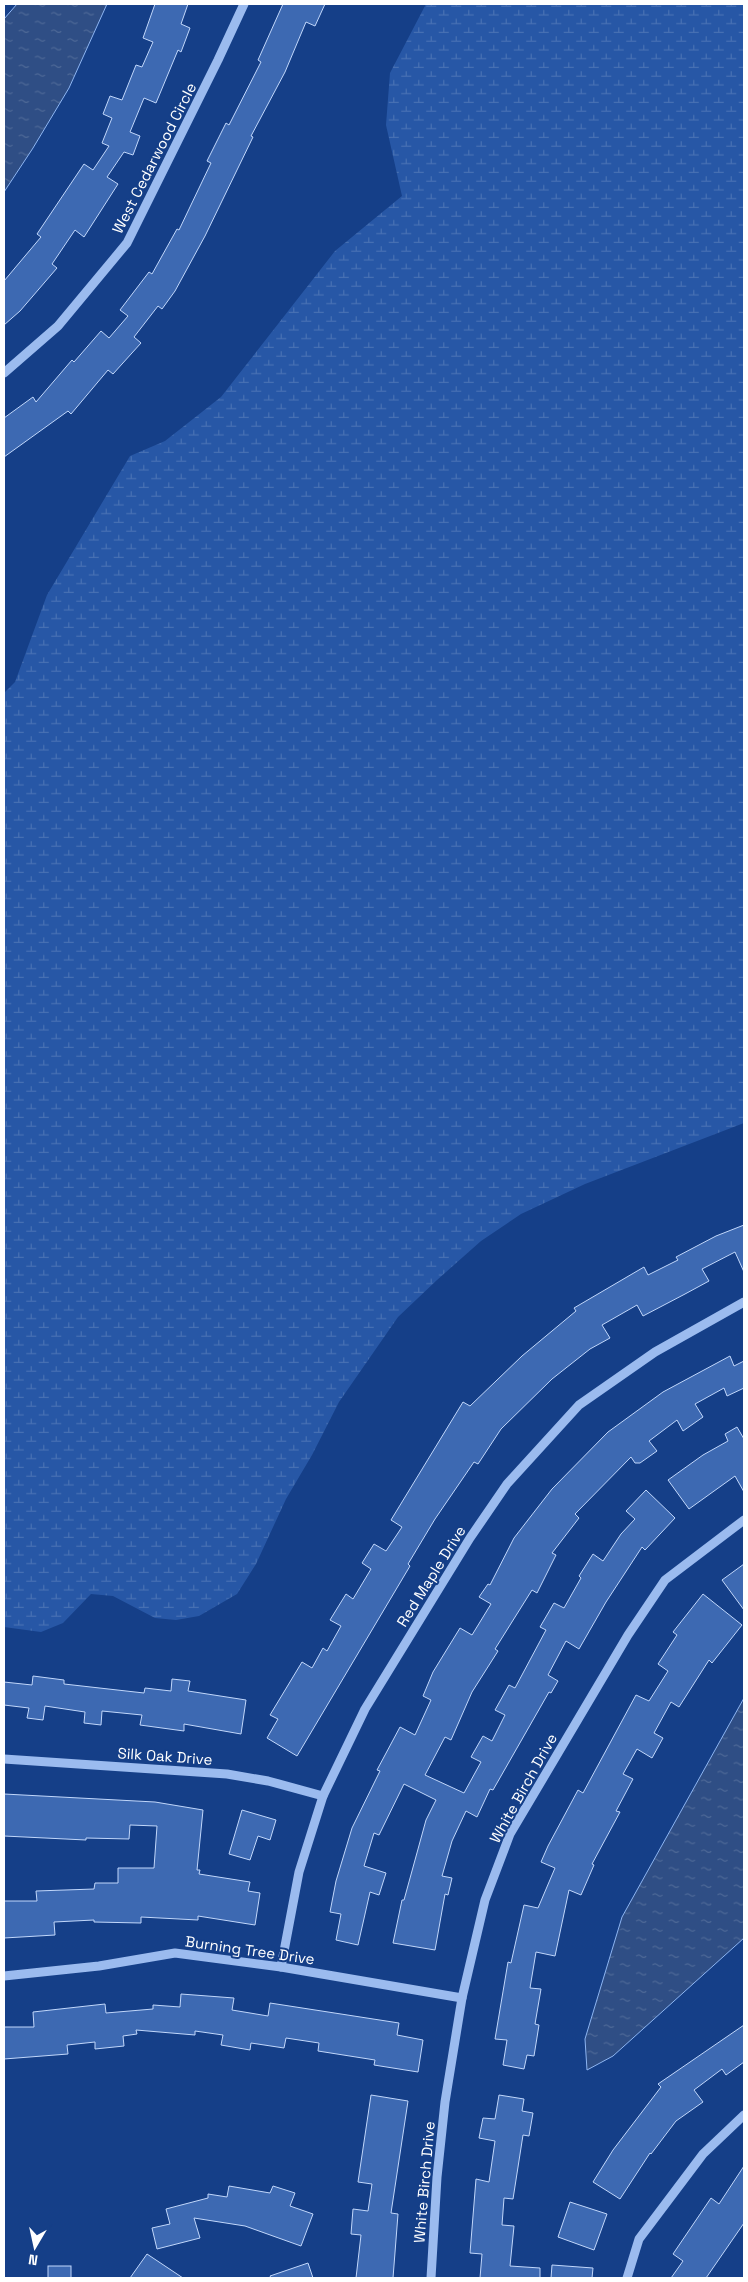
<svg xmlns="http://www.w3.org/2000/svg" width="748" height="2282" font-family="'Space Grotesk',sans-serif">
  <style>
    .wetland { fill: url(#wetland-marsh) }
    .water { fill: url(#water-ripples); stroke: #8db5f2 }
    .building { fill: #3d69b2; stroke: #c1d7fb }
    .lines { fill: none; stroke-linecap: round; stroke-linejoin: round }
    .minor { stroke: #9bbbef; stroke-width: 9 }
    .labels { text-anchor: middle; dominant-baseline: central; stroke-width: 4; stroke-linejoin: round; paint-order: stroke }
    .street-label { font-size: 15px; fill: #fff; stroke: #153f88 }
  </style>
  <defs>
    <pattern id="wetland-marsh" width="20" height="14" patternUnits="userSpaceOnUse" patternTransform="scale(1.25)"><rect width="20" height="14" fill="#2757a6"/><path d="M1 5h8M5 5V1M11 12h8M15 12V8" fill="none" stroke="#4770b3"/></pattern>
    <pattern id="water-ripples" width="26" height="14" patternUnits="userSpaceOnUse" patternTransform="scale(1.25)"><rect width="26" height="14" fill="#2f4e85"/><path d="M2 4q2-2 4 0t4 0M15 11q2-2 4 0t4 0" fill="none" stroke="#4e6997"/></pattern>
  </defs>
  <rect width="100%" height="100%" fill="#153f88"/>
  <path class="wetland" d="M426,4H744V1123L585,1184L521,1214L481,1241L437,1280L398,1317L339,1402L312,1455L286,1499L256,1564L237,1594L199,1616L176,1620L155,1618L113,1596L91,1594L63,1623L41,1632L4,1627V693L15,682L47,595L130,456L165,441L221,397L335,251L402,196L386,125L390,73Z"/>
  <g class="water">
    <path d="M17,4H107L69,88L33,148L4,192V19Z"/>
    <path d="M744,1698V1938L613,2056L587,2070L585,2039L622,1917Z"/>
  </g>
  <g class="building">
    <path d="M155,4H188L181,24L190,28L181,52L178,50L156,103L144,98L130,132L140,136L133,155L124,152L107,177L118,184L84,237L75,230L52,264L57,268L20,311L4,325V281L41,237L37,234L84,164L93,170L109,146L102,143L112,118L103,114L110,96L122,100L136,65L142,67L153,42L143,38Z"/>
    <path d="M283,4H325L315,26L306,22L285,72L251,136L253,137L205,236L175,291L162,309L158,306L134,337L141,343L113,374L108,370L71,414L68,411L4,457V418L33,397L36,402L72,360L74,362L101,331L109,338L128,316L120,310L149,272L152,274L177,229L179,230L211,163L207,161L226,123L229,125L261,62L258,60Z"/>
    <path d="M744,1225V1272L735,1252L702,1269L709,1281L685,1294L643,1316L637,1305L602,1325L610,1338L590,1349L552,1379L501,1429L478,1464L474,1462L435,1519L408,1564L410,1566L297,1756L267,1738L278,1719L270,1715L302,1662L312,1668L323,1648L327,1651L341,1626L330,1620L346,1594L353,1599L371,1569L362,1563L374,1544L386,1551L402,1527L391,1520L463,1402L470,1406L522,1356L576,1311L574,1308L644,1267L648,1275L678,1260L676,1257L716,1236Z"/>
    <path d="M730,1356L734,1366L744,1361V1388L727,1396L724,1388L695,1404L703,1417L683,1431L677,1420L649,1441L657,1451L640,1463H635L631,1457L575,1514L579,1518L552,1553L556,1555L537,1593L532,1590L495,1649L498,1651L472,1692L451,1740L445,1737L425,1775L464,1793L481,1762L471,1757L483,1736L492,1741L505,1715L495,1710L509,1685L515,1688L546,1630L540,1627L554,1603L564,1608L581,1578L579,1576L593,1554L603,1561L621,1534L635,1519L626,1511L646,1490L675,1518L645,1550L642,1547L606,1602L579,1649L566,1641L548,1675L558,1681L551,1693L549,1692L493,1790L490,1789L477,1817L466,1811L452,1841L442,1876L452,1878L448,1895L445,1894L435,1950L393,1943L402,1900H404L426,1820L436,1800L404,1784L379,1835L374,1833L364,1866L386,1873L379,1895L370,1892L358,1945L336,1940L341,1914L330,1912L336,1881L352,1828L380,1771L377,1770L400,1727L415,1735L431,1700L423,1696L433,1672L460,1628L472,1635L491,1604L479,1597L488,1584L490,1585L514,1538L552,1489L608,1432L663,1392Z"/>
    <path d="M737,1427L744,1439V1492L735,1476L689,1509L668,1480L703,1455L728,1441L725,1434Z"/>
    <path d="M744,1564V1610L722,1580Z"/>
    <path d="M703,1594L742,1625L712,1663L709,1660L679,1707L671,1702L654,1733L663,1738L652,1758L637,1749L623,1774L633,1779L616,1811L620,1812L592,1864L594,1865L581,1895L569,1890L555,1956L536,1952L530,1988L541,1989L535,2024L539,2025L534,2056L527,2055L524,2069L503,2065L507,2040L495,2039L508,1962L511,1963L524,1905L538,1908L555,1868L541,1862L548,1846L578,1790L583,1793L636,1695L649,1701L668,1671L658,1664L677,1635L673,1632Z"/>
    <path d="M33,1676L64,1680V1684L144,1693L145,1688L171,1691L172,1679L190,1681L188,1691L246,1700L241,1734L184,1724V1731L140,1725L142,1715L102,1711L101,1725L84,1723L85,1712L45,1706L43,1720L27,1718L29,1708L4,1705V1682L32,1685Z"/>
    <path d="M4,1794L155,1802L203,1810L197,1870H200L199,1874L250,1882L248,1891L260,1893L255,1925L198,1916V1920L141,1917V1923L94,1922V1920L54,1922L55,1935L4,1938V1901H37L36,1891L94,1889L95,1883H118V1868H154L157,1826L130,1825L129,1839L86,1838V1840L4,1836Z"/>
    <path d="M242,1810L276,1820L270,1840L258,1836L250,1860L229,1854Z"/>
    <path d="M181,1994L234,1998L232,2010L268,2016L270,2003L399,2023L397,2035L423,2040L418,2072L374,2065L375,2060L318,2051L319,2043L286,2038L284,2048L251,2043L250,2050L221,2045L223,2035L195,2031V2035L136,2030L137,2034L123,2036L124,2046L95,2049V2042L67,2045L68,2054L4,2059V2027H34L33,2012L105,2004L106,2013L153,2009V2005L180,2007Z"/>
    <path d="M744,2025V2062L726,2075L722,2069L694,2090L703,2102L676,2121L651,2154L650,2153L620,2199L593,2182L613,2150L661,2087L658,2084Z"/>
    <path d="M371,2095L408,2101L391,2213L398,2214L393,2278H356L361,2235L351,2234L353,2209L368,2211L372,2184L358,2182Z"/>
    <path d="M499,2095L524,2099L522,2111L533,2113L529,2136L523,2135L513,2199L504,2198L502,2225L514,2226L510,2266L540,2268V2278H480L482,2254L470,2253L476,2179L489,2182L495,2141L479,2138L483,2118L495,2119Z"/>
    <path d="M744,2166V2223L706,2278H671L683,2261L673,2254L711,2198L719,2204Z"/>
    <path d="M229,2186L270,2193L273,2186L295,2193L290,2206L313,2214L301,2246L245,2226L194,2218L200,2238L157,2249L152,2228L170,2224L166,2209L208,2198V2194L227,2197Z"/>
    <path d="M570,2202L607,2214L594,2250L558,2237Z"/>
    <path d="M147,2254L183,2278H130Z"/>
    <path d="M308,2263L313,2278H271L270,2276Z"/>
    <path d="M552,2265L593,2268L592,2278H551Z"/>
    <rect x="48" y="2266" width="23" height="12"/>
  </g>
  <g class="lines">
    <g class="minor">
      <path d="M4,373L58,326L127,243L218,60L244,4"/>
      <path d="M4,1759L227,1774L268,1781L323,1796"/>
      <path d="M281,1967L299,1872L323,1796L365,1709L470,1538L507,1484L579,1405L655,1352L744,1302"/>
      <path d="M4,1976L99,1966L175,1953L281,1967L462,1998"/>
      <path d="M431,2278L437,2177L445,2102L462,1998L485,1900L510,1834L628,1635L665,1580L744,1520"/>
      <path d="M627,2278L639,2239L703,2154L744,2115"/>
    </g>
  </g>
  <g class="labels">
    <g class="street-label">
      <text transform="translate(154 158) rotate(-63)">West Cedarwood Circle</text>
      <text transform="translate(431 1576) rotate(-58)">Red Maple Drive</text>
      <text transform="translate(165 1756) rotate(4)">Silk Oak Drive</text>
      <text transform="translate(523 1788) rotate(-61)">White Birch Drive</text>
      <text transform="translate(250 1950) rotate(8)">Burning Tree Drive</text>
      <text transform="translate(424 2182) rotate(-85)">White Birch Drive</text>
    </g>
  </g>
  <rect width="748" height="2282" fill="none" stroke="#ffffff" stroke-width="10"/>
  <g transform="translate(35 2247) rotate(189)" stroke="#153f88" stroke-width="4" paint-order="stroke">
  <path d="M0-4L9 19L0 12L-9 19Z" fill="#ffffff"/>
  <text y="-8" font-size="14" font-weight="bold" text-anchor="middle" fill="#ffffff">N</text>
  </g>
</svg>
